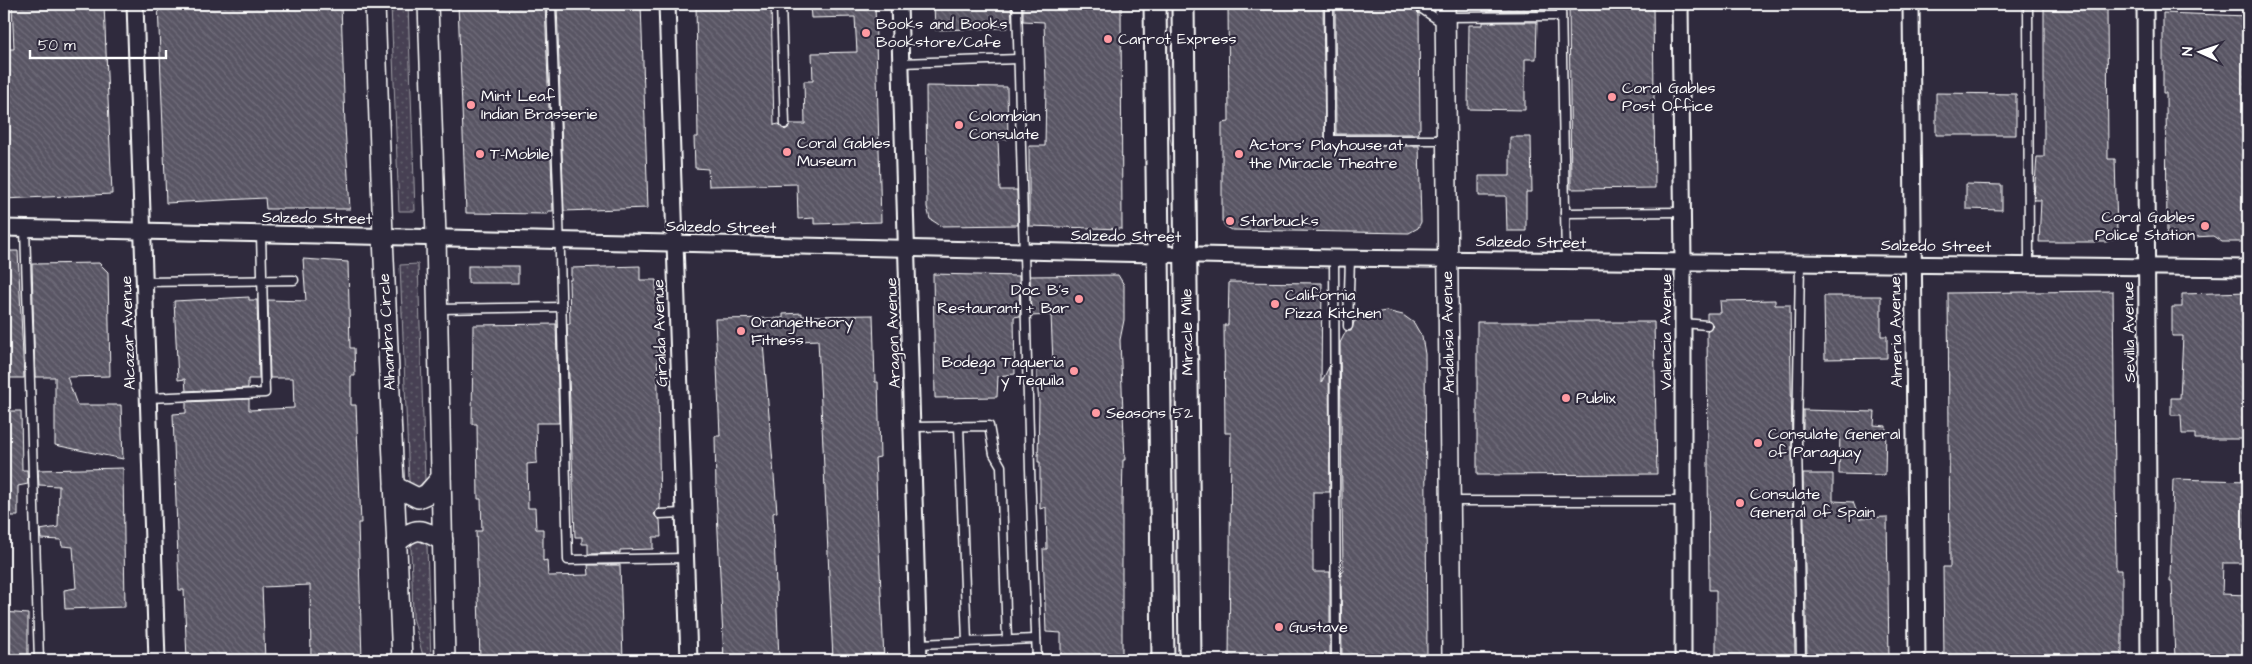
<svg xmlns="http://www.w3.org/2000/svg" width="2252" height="664" font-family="'Architects Daughter',sans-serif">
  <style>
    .grass { fill: url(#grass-dots); stroke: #a2a0a8 }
    .building { fill: url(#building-back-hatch); stroke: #fff }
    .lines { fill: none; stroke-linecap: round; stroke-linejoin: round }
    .service-casing { stroke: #fff; stroke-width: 11 }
    .minor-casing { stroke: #fff; stroke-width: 19 }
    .tertiary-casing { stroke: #fff; stroke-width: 22 }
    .secondary-casing { stroke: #fff; stroke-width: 25 }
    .service { stroke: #2f2a3d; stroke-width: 8 }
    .minor { stroke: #2f2a3d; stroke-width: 15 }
    .tertiary { stroke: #2f2a3d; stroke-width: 19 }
    .secondary { stroke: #2f2a3d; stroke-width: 21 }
    .poi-dot { fill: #ff9aa2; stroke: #2f2a3d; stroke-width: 2 }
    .labels { text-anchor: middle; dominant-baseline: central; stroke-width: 4.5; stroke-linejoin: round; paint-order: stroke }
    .poi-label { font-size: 16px; fill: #fff; stroke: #2f2a3d; text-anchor: start }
    .street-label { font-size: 16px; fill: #fff; stroke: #2f2a3d }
  </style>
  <defs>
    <pattern id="grass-dots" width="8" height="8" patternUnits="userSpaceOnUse" patternTransform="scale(1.25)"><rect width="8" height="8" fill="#464152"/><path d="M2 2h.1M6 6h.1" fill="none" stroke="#625e6c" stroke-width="1.8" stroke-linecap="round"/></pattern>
    <pattern id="building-back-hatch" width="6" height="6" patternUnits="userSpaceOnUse" patternTransform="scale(1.25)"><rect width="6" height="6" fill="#595564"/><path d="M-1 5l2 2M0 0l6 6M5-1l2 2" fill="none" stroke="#726e7b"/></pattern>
  </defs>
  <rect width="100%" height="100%" fill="#2f2a3d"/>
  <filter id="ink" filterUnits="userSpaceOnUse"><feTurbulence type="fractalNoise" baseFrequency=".02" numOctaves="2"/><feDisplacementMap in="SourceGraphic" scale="10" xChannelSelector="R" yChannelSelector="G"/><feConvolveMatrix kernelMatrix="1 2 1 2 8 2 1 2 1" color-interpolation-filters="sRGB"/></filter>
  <g filter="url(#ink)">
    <g class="grass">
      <path d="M391,4H408L415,211H399Z"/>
      <path d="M1165,4H1173L1174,146H1172L1166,122Z"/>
      <path d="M418,264L425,480L418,487L412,486L409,481L400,265Z"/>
      <path d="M1169,365H1172L1177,389L1179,512H1170Z"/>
      <path d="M1171,525H1179V601H1176L1171,579Z"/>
      <path d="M418,539L423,541L427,546L431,660H424L413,617L411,547L414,541Z"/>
    </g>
    <g class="building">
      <path d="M12,4H104L112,194L4,199V49H14Z"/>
      <path d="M158,4H341L345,126L350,209H266L265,198L166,203Z"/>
      <path d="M458,4H545L553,211H548V214L466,213Z"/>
      <path d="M557,4H641L648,208L564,211Z"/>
      <path d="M696,4H771L774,125L779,124L785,130L788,128L791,124H805L804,81H813L812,53L857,52L855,17L811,18L810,4H875L881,222L814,224V218L798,219L797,184L709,186L708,169L695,168L694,137H698Z"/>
      <path d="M934,4H1011L1012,20H1008V28L935,30Z"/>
      <path d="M1023,4H1121L1122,229L1029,226V146H1045L1046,84L1044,22L1023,21Z"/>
      <path d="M1228,4H1323L1325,142L1330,146H1419L1421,222L1418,228L1409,233L1232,230L1225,226L1222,221V123L1229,122Z"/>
      <path d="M1335,4H1414V9L1419,14L1420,129H1418L1419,134H1336Z"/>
      <rect x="1483" y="4" width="54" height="7"/>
      <path d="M2078,4L2107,6L2108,159H2115L2117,232L2116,238L2107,242H2039L2041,200H2034V196L2037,157H2044V7Z"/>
      <path d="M1653,5L1655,188L1571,189L1569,6Z"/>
      <path d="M2163,13L2248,16V242H2222L2213,236L2173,238L2167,236L2166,93H2163Z"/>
      <path d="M1483,22H1537L1536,59H1525V110L1468,109L1469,25H1483Z"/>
      <path d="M926,86L1007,87L1008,139L998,140L1000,190H1017L1018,225L941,226L930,219L927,207Z"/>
      <path d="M1936,93L2016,94V135H1936Z"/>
      <path d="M1510,137H1531L1532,192H1526V231H1507L1506,196H1479V176H1510Z"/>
      <path d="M1966,184L2002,185V210L1966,209Z"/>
      <path d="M4,251H18L24,378H4Z"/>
      <path d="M303,259L348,262L350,348H354L355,376H351V405H356L361,523H358L362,660H311L310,585L262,587L265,660H187L184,590H179L173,414L186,413V402L249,399V410L294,408L293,378H270L268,300L306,301Z"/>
      <path d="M99,263L108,272L110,376L67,377L77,405H121L123,459L55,445V377H35L32,264Z"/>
      <rect x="468" y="266" width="50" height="17"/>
      <path d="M640,266V280H656L660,508L654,514L656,517L660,520L661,537H653V549L620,550V553L588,554V544H582V537H575L567,324H570L569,280H571V268Z"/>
      <path d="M933,274L1019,276L1020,316L1014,317L1015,374L998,376L997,397L935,398Z"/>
      <path d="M1118,275L1124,285V320L1120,340L1125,460H1123L1122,505V660H1061V633L1046,632L1043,549H1047L1046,507L1040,509V462H1038L1039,403L1037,383V363H1053L1051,315L1031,316L1030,276Z"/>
      <path d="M1229,282L1322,283L1321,383L1329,367L1330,492H1313V572H1330V660H1229L1231,433H1225L1224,325H1228Z"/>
      <path d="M2113,291L2116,570H2122V660H1944L1943,567H1950L1948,293Z"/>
      <path d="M2248,292V439H2195V434H2182L2181,415H2171V398H2180L2183,336H2172V307H2182V294Z"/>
      <path d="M1824,296H1881V336H1887V358L1825,359Z"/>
      <path d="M249,297V300H257L259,379H248V388L186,391L185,379L178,380L174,301Z"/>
      <path d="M1775,300V305H1790L1795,660H1716V590H1709L1707,331L1713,325L1707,319V313H1721L1720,301Z"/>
      <path d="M1386,311L1403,315L1414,323L1422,337L1425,354L1427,660H1342L1341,572H1343L1340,343L1346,331H1351L1354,322L1364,315Z"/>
      <path d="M802,313V316L873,315L875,382H878L880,457L875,458L884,660H833L818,340L763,343L777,512L773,513L779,660H724L716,489L715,436H720L715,319L783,318V314Z"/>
      <path d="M1477,322H1654L1657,474L1477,475Z"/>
      <path d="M556,324L559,423H536L537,463L527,464L528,508H535L536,529H543V561L547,560L548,576L589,575L588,565H620L623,660H480L476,531H482L481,499H478L477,424H472L473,325Z"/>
      <path d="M1803,410L1875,412L1874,425L1886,426L1885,475L1839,474L1840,433H1803Z"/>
      <path d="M4,411H21L22,470H27L28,484L18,486V516H4Z"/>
      <path d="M123,468L125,607L65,609L64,590L76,588L73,547L62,546L61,540L41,539L40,530L58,527L59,486L39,485L38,470Z"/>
      <path d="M1803,474H1833V501L1853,502L1859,518L1887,517L1889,660H1807Z"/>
      <path d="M2173,479L2248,481V563H2223L2222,594L2248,595V660H2175L2172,581H2170Z"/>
      <path d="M4,612L28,614V660H4Z"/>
    </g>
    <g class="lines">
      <defs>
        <g id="service">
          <path d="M551,4L559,217L568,560L685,558"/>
          <path d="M781,4L785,124"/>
          <path d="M1017,4L1030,469L1037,660"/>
          <path d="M1329,4L1330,140H1446"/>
          <path d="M1561,4L1566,260"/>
          <path d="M2028,4L2029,265"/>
          <path d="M1419,7L1444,24"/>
          <path d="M1446,17L1561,16"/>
          <path d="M901,63L1018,59"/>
          <path d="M1565,213L1683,212"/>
          <path d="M25,229L39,660"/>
          <path d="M1334,258L1336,660"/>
          <path d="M1800,262L1797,441L1801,660"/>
          <path d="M144,282L294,280"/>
          <path d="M438,309L562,307"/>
          <path d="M1683,323L1707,325"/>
          <path d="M1348,326L1350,258"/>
          <path d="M148,398L265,393L261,234"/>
          <path d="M959,426L967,642"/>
          <path d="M914,427L989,426L994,454L1001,466L1007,640"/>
          <path d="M1450,501H1683"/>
          <path d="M660,514L684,513"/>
          <path d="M919,644L1036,639"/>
        </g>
        <g id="minor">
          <path d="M135,4L157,660"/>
          <path d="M667,4L689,660"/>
          <path d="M899,4L919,660"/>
          <path d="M1680,4L1683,261V660"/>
          <path d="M1911,4L1917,660"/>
          <path d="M2145,4L2149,660"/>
          <path d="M4,228L1334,258L2248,268"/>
        </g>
        <g id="tertiary">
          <path d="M375,4L383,237L402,660"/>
          <path d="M428,4L436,237L445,660"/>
          <path d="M1445,4L1452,660"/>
          <path d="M394,486L418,498L427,494L440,479"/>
          <path d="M396,543C417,526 420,528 443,541"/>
        </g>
        <g id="secondary">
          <path d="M1155,4L1163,660"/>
          <path d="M1183,4L1190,660"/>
        </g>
      </defs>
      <use href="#service" class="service-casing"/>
      <use href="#minor" class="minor-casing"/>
      <use href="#tertiary" class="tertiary-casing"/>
      <use href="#secondary" class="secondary-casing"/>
      <use href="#service" class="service"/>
      <use href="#minor" class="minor"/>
      <use href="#tertiary" class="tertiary"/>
      <use href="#secondary" class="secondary"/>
    </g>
  </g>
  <g class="poi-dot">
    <circle cx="866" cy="33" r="5"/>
    <circle cx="1108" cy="39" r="5"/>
    <circle cx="1612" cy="97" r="5"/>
    <circle cx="471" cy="105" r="5"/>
    <circle cx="959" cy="125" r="5"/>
    <circle cx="787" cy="152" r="5"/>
    <circle cx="480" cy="154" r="5"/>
    <circle cx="1239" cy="154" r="5"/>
    <circle cx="1230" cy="221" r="5"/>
    <circle cx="2205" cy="226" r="5"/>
    <circle cx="1079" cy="299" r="5"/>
    <circle cx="1275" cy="304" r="5"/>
    <circle cx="741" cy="331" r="5"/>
    <circle cx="1074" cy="371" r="5"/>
    <circle cx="1566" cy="398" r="5"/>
    <circle cx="1096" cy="413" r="5"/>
    <circle cx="1758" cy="443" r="5"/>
    <circle cx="1740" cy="503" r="5"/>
    <circle cx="1279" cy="627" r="5"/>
  </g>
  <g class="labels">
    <g class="poi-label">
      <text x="876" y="24">Books and Books<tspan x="876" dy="18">Bookstore/Cafe</tspan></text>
      <text x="1118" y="39">Carrot Express</text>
      <text x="1622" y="88">Coral Gables<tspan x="1622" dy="18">Post Office</tspan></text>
      <text x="481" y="96">Mint Leaf<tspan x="481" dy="18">Indian Brasserie</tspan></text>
      <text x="969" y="116">Colombian<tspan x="969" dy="18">Consulate</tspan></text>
      <text x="797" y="143">Coral Gables<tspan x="797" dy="18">Museum</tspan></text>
      <text x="1249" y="145">Actors' Playhouse at<tspan x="1249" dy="18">the Miracle Theatre</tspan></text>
      <text x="490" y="154">T-Mobile</text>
      <text x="2195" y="217" text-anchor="end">Coral Gables<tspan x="2195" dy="18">Police Station</tspan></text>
      <text x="1240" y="221">Starbucks</text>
      <text x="1069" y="290" text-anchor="end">Doc B's<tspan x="1069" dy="18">Restaurant + Bar</tspan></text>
      <text x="1285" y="295">California<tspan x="1285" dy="18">Pizza Kitchen</tspan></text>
      <text x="751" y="322">Orangetheory<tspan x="751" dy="18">Fitness</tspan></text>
      <text x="1064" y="362" text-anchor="end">Bodega Taqueria<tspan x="1064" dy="18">y Tequila</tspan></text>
      <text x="1576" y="398">Publix</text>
      <text x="1106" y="413">Seasons 52</text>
      <text x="1768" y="434">Consulate General<tspan x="1768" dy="18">of Paraguay</tspan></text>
      <text x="1750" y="494">Consulate<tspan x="1750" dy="18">General of Spain</tspan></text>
      <text x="1289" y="627">Gustave</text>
    </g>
    <g class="street-label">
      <text transform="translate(317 218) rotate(1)">Salzedo Street</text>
      <text transform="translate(721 227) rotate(1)">Salzedo Street</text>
      <text transform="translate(1126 236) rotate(1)">Salzedo Street</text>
      <text transform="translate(1531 242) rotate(1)">Salzedo Street</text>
      <text transform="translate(1936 246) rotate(1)">Salzedo Street</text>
      <text transform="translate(387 332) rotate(-93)">Alhambra Circle</text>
      <text transform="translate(1187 332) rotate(-91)">Miracle Mile</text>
      <text transform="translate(1448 332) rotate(-91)">Andalusia Avenue</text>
      <text transform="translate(1666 332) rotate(-90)">Valencia Avenue</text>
      <text transform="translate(1896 332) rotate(-91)">Almeria Avenue</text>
      <text transform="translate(2129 332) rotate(-91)">Sevilla Avenue</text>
      <text transform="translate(128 333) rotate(-92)">Alcazar Avenue</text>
      <text transform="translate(660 333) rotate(-92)">Giralda Avenue</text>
      <text transform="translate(893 333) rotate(-92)">Aragon Avenue</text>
    </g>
  </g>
  <rect width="2252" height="664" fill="none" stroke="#2f2a3d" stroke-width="20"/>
  <rect x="10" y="10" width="2232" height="644" fill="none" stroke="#fff" stroke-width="2" filter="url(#ink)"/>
  <g transform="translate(2200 52) rotate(273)" stroke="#2f2a3d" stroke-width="4" paint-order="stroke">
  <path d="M0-4L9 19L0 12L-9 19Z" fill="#ffffff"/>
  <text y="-8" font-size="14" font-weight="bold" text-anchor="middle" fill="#ffffff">N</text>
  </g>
  <path d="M30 50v8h136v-8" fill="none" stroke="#ffffff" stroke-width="2.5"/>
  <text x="38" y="50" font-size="15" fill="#ffffff" stroke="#2f2a3d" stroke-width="4" paint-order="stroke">50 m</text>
</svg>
